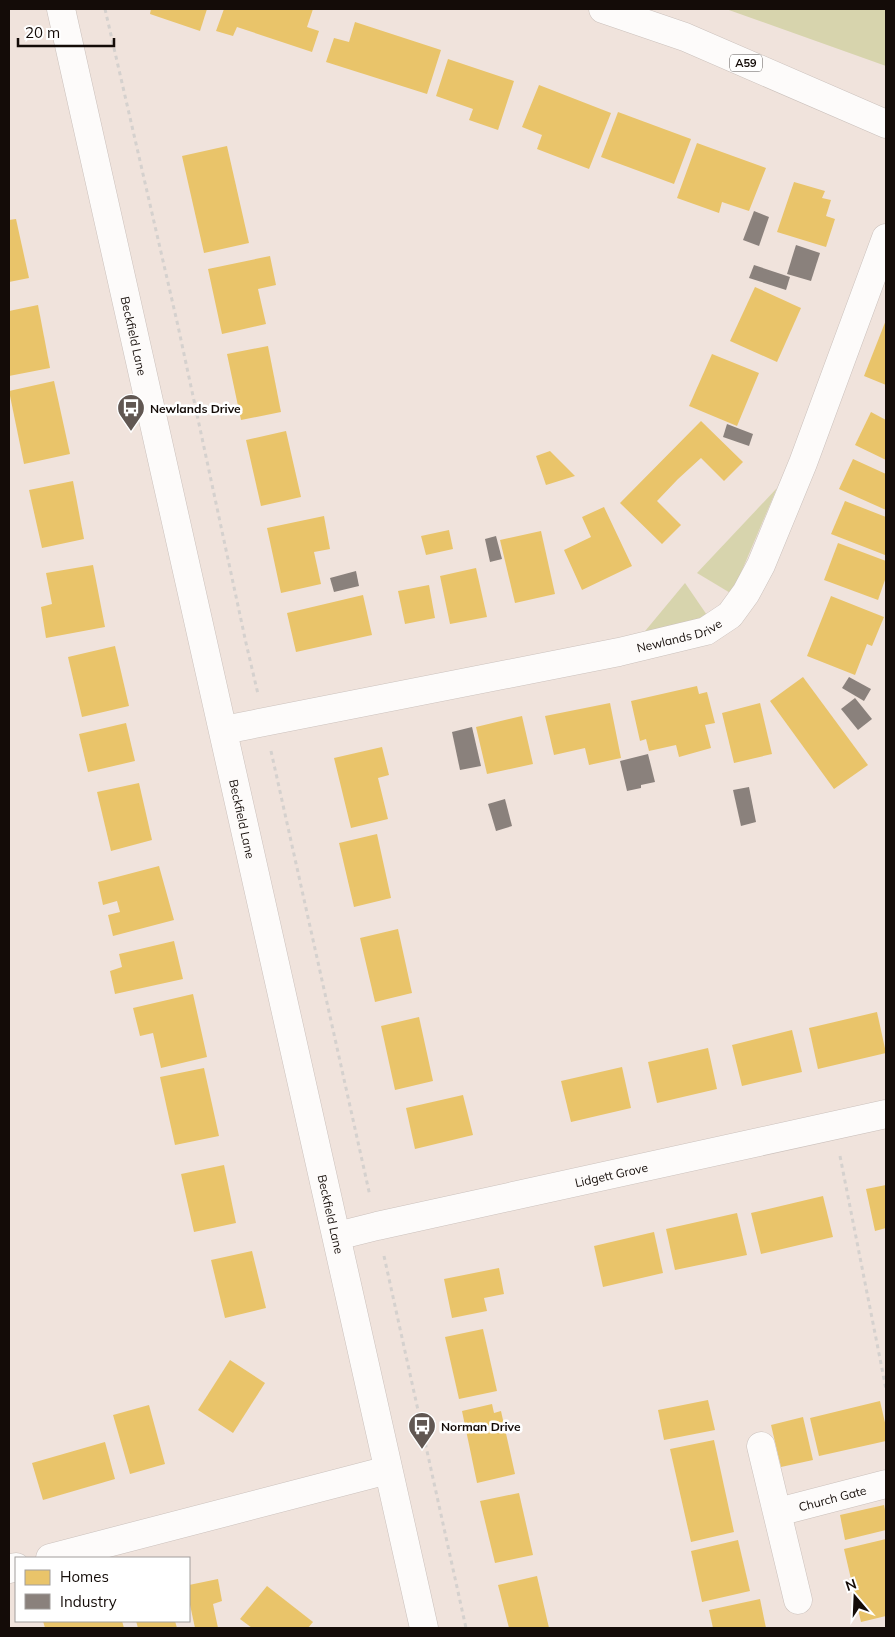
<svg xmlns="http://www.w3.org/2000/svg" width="895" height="1637" font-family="Mulish,sans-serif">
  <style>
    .green { fill: #d7d4ad }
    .homes { fill: #e9c46a }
    .industry { fill: #8a817c }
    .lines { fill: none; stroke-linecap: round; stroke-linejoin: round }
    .street-casing { stroke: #cbc1bc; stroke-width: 29 }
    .secondary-casing { stroke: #cbc1bc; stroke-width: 29 }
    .primary-casing { stroke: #cbc1bc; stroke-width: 29 }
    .path { stroke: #d5d1ce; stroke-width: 3; stroke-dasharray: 4 4; stroke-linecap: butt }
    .street { stroke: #fdfbfa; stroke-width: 28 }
    .secondary { stroke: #fdfbfa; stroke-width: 28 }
    .primary { stroke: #fdfbfa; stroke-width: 28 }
    .labels { text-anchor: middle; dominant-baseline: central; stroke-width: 5; stroke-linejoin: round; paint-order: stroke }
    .shield { fill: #fff; stroke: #5a5552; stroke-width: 1 }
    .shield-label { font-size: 11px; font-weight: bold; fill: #140c08 }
    .street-label { font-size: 12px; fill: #140c08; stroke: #fff }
    .poi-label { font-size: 12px; font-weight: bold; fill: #140c08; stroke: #fff; text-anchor: start }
  </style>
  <rect width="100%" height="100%" fill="#f0e3dc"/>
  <g class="green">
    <path d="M726,9H886V66Z"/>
    <path d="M777,488L732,594L697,573Z"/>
    <path d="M685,583L709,618L641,636Z"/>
  </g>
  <g class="homes">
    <path d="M151,9H207L200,31L150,14Z"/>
    <path d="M224,9H313L307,27L319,31L312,52L237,27L233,36L216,31Z"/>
    <path d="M355,22L441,50L427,94L326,62L334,38L349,42Z"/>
    <path d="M448,59L514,81L498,130L469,120L473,109L436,96Z"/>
    <path d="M539,85L611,113L589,169L537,149L542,135L522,127Z"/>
    <path d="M618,112L691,139L674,184L601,157Z"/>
    <path d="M697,143L766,168L749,211L722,202L719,213L677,198Z"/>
    <path d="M227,146L249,243L204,253L182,156Z"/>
    <path d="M794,182L825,191L822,198L831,200L826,216L835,219L826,247L777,232Z"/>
    <path d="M16,219L29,278L9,282V220Z"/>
    <path d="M270,256L276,285L258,289L266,324L222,334L208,269Z"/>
    <path d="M755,287L801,308L777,362L730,341Z"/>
    <path d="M38,305L50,368L9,376V311Z"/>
    <path d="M886,320V385L864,376Z"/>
    <path d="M268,346L281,412L241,420L227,354Z"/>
    <path d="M712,354L759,373L737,426L689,406Z"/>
    <path d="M54,381L70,454L24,464L9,391Z"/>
    <path d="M871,412L886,420V460L855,445Z"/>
    <path d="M701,421L743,462L724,481L701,458L678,479L657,501L681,525L662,544L620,503Z"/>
    <path d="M286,431L301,497L261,506L246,440Z"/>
    <path d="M550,451L575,476L546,485L536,456Z"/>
    <path d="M853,459L886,474V510L839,489Z"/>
    <path d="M73,481L84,539L42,548L29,490Z"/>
    <path d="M845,501L886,517L885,555L831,534Z"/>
    <path d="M604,507L632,566L582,590L564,550L591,537L582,517Z"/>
    <path d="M324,516L330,549L314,552L321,584L281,593L267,528Z"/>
    <path d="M449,530L453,549L426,555L421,536Z"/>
    <path d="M541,531L555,594L515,603L500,540Z"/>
    <path d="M838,543L886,561V577L878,600L824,580Z"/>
    <path d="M93,565L105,627L46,638L41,607L52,604L46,573Z"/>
    <path d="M476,568L487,617L450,624L440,576Z"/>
    <path d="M429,585L435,618L405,624L398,591Z"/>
    <path d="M363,595L372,635L296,652L287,613Z"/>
    <path d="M831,596L884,617L872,646L867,644L855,675L807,656Z"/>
    <path d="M115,646L129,706L82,717L68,657Z"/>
    <path d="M803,677L868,765L834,789L770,701Z"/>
    <path d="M697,686L699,694L707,692L715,723L705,725L711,748L679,757L676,745L649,751L646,739L640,741L631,701Z"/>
    <path d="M610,703L621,758L589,765L585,748L554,755L545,716Z"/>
    <path d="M760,703L772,754L734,763L722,713Z"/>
    <path d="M522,716L533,764L487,774L476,727Z"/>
    <path d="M126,723L135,761L88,772L79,734Z"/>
    <path d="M382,747L389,775L378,778L388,819L351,828L334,758Z"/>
    <path d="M139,783L152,840L111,851L97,792Z"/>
    <path d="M377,834L391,898L354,907L339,843Z"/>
    <path d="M159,866L174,920L113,936L108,915L120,912L117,901L103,905L98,882Z"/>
    <path d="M398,929L412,993L375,1002L360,938Z"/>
    <path d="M174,941L183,979L115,994L110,971L122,967L119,954Z"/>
    <path d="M193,994L207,1057L161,1068L153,1033L140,1036L133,1008Z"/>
    <path d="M877,1012L886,1053L818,1069L809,1028Z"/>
    <path d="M419,1017L433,1081L395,1090L381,1026Z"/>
    <path d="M792,1030L802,1072L742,1086L732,1045Z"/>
    <path d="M708,1048L717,1089L657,1103L648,1062Z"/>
    <path d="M622,1067L631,1108L571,1122L561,1081Z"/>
    <path d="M204,1068L219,1136L175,1145L160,1077Z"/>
    <path d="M463,1095L473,1135L415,1149L406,1108Z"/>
    <path d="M224,1165L236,1223L194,1232L181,1174Z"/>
    <path d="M886,1185V1228L875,1231L866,1189Z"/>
    <path d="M823,1196L833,1237L761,1254L751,1213Z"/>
    <path d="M737,1213L747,1255L675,1270L666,1229Z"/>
    <path d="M654,1232L663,1273L603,1287L594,1246Z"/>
    <path d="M252,1251L266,1308L225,1318L211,1260Z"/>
    <path d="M499,1268L504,1294L484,1298L487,1311L452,1318L444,1279Z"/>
    <path d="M483,1329L497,1391L459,1399L445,1337Z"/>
    <path d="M230,1360L265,1383L233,1433L198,1410Z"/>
    <path d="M708,1400L715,1430L664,1440L658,1410Z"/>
    <path d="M880,1401L886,1427V1441L819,1456L810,1418Z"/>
    <path d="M492,1404L494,1413L501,1411L515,1474L477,1483L462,1411Z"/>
    <path d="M149,1405L165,1464L130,1474L113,1415Z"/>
    <path d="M803,1417L813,1460L781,1467L771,1425Z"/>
    <path d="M714,1440L734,1532L691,1542L670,1449Z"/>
    <path d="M105,1442L115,1479L43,1500L32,1463Z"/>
    <path d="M519,1493L533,1555L495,1563L480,1501Z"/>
    <path d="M884,1505L886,1515V1530L845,1540L840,1515Z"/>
    <path d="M886,1539V1616L861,1622L844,1549Z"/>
    <path d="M738,1540L750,1591L702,1602L691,1551Z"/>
    <path d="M537,1576L549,1628H509L498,1585Z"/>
    <path d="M218,1579L222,1601L213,1604L218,1628H195L189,1600V1585Z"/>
    <path d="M267,1586L313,1622L308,1628H252L240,1619Z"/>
    <path d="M760,1599L766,1628H713L709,1610Z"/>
    <path d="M43,1621H122L124,1628H45Z"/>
    <path d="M136,1621H175L177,1628H138Z"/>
  </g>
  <g class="industry">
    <path d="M754,211L769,217L759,246L743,240Z"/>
    <path d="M796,245L820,253L811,281L787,274Z"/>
    <path d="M754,265L790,277L786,290L749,278Z"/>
    <path d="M727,424L753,434L749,446L723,437Z"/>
    <path d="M496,536L502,559L490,562L485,539Z"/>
    <path d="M356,571L359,586L334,592L330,578Z"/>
    <path d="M849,677L871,689L864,701L842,688Z"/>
    <path d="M855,698L872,719L858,730L841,709Z"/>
    <path d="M472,727L481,766L460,770L452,732Z"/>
    <path d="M648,754L655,782L641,785V788L627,791L620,761Z"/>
    <path d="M749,787L756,822L741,826L733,790Z"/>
    <path d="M505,799L512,826L496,831L488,804Z"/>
  </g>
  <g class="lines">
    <defs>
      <g id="street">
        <path id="s1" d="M224,730L619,652L706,631L730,615L746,593L761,565L803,463L886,238"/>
        <path id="s2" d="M337,1236L377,1226L886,1114"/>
        <path d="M761,1446L798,1600"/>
        <path id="s3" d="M778,1512L886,1484"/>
        <path d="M50,1558L388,1470"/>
        <path d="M9,1569L16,1567"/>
      </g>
      <g id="secondary">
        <path id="s4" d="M61,9L424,1628"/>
      </g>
      <path id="primary" d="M603,9L685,37L886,124"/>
    </defs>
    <use href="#street" class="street-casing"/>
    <use href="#secondary" class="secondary-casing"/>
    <use href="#primary" class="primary-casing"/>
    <g class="path">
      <path d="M105,9L178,326L246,643L258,694"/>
      <path d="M271,751L370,1196"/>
      <path d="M840,1156L886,1389"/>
      <path d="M384,1256L466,1628"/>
    </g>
    <use href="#street" class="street"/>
    <use href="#secondary" class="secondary"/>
    <use href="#primary" class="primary"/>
  </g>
  <defs>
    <symbol id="bus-pin" viewBox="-11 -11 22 30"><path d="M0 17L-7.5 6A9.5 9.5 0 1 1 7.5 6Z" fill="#615752" stroke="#fff"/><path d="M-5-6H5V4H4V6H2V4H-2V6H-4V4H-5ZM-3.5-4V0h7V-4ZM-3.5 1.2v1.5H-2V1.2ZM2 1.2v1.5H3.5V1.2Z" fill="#fff"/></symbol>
  </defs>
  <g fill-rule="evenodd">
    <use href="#bus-pin" x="115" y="392" width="32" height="43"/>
    <use href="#bus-pin" x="406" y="1410" width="32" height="43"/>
  </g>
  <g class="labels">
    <rect class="shield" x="730" y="54.5" width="32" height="17" rx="4"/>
    <g class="shield-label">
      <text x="746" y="63">A59</text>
    </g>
    <g class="street-label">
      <text stroke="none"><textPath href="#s4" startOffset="335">Beckfield Lane</textPath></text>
      <text stroke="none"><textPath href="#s1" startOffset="465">Newlands Drive</textPath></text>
      <text stroke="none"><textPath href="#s4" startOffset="830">Beckfield Lane</textPath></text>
      <text stroke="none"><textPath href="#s2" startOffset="281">Lidgett Grove</textPath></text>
      <text stroke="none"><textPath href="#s4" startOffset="1235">Beckfield Lane</textPath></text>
      <text stroke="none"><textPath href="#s3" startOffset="56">Church Gate</textPath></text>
    </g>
    <g class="poi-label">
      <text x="150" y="408">Newlands Drive</text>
      <text x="441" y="1426">Norman Drive</text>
    </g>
  </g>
  <rect width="895" height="1637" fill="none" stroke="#140c08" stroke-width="20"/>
  <rect x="15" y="1557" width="175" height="65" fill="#ffffff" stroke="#a19e9c"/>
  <rect x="25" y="1570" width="25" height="15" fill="#e9c46a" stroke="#a19e9c"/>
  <text x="60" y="1582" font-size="15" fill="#140c08">Homes</text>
  <rect x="25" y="1594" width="25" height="15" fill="#8a817c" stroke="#a19e9c"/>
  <text x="60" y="1607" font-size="15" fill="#140c08">Industry</text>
  <g transform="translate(855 1597) rotate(341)" stroke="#ffffff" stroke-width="4" paint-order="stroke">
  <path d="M0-4L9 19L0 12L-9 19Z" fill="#140c08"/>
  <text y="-8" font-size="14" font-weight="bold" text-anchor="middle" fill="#140c08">N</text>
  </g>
  <path d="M18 38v8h96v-8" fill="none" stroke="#140c08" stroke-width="2.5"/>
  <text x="25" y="38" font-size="15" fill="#140c08" stroke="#ffffff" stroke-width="4" paint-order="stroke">20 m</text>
</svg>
